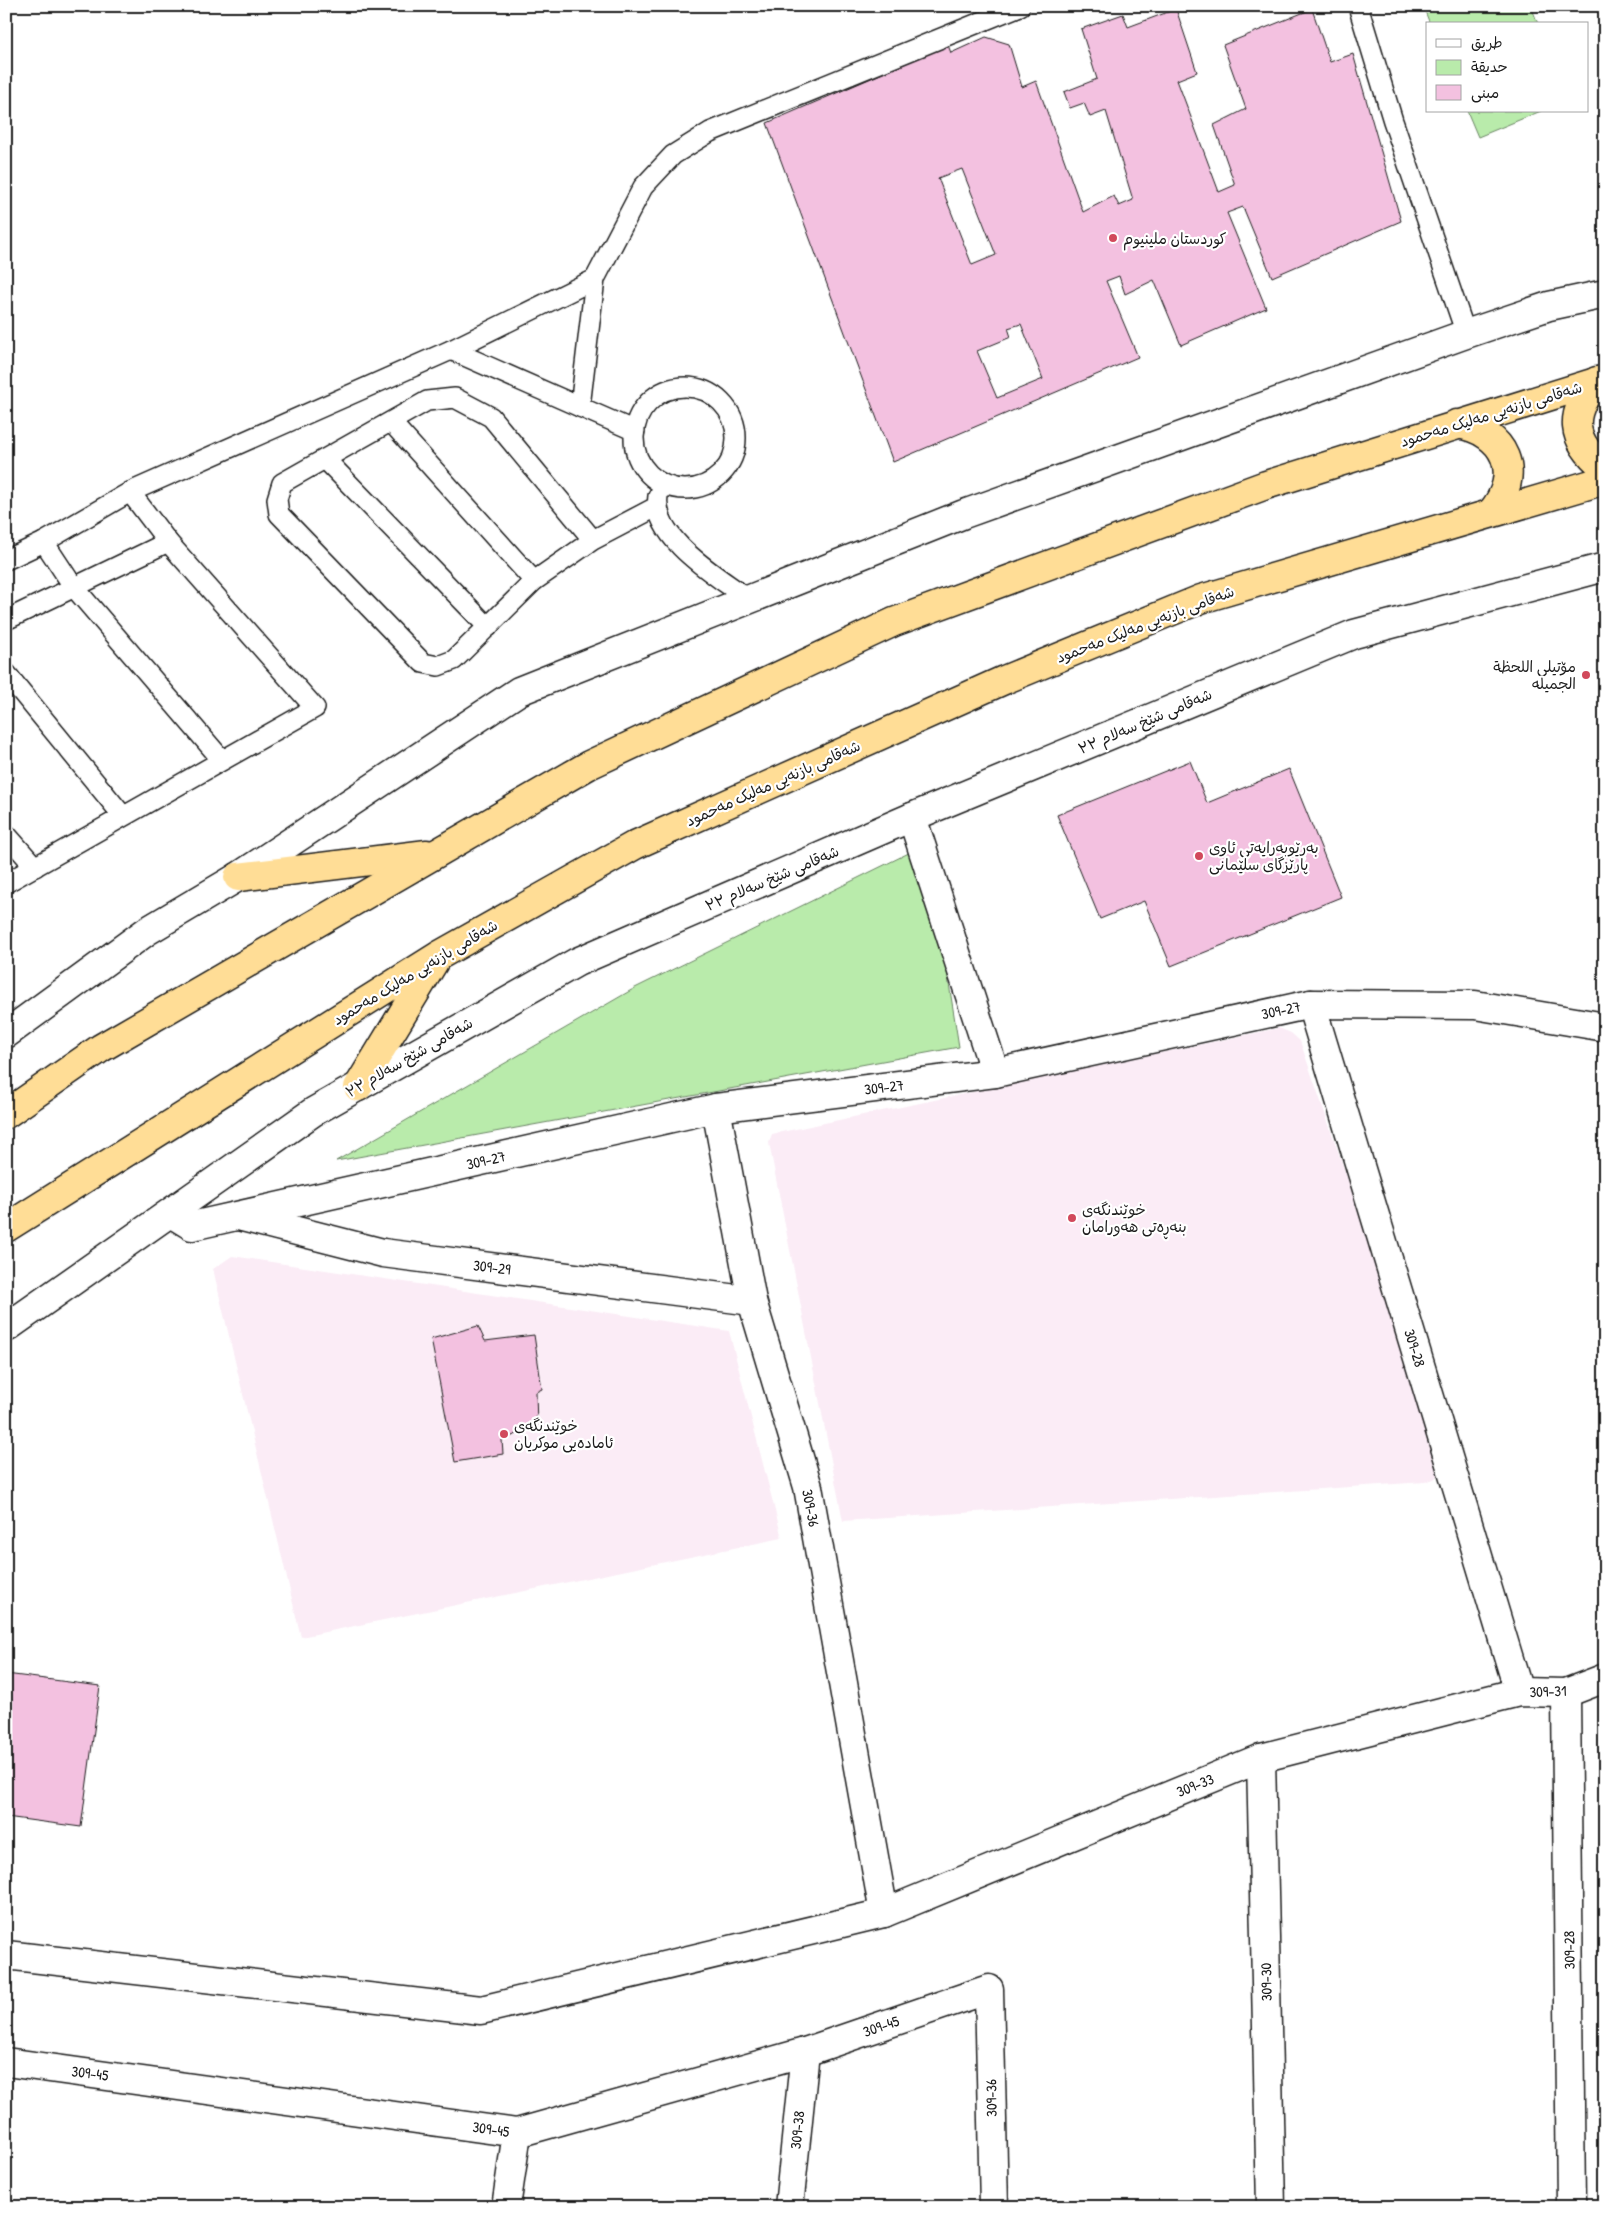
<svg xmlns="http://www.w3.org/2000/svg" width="1611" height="2213" font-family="'Patrick Hand','Playpen Sans Arabic',sans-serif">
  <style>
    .built { fill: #fbecf6 }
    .green { fill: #b9ebab; stroke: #6a8464 }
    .building { fill: #f3c1e0; stroke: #1c1c1c; fill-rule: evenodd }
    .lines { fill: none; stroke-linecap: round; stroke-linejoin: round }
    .lane-casing { stroke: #1c1c1c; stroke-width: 22 }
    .street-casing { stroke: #1c1c1c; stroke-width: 31 }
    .secondary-casing { stroke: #1c1c1c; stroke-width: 31 }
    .highway-casing { stroke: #1c1c1c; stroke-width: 31 }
    .lane { stroke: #fff; stroke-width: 19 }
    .street { stroke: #fff; stroke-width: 28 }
    .secondary { stroke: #fff; stroke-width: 28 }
    .highway { stroke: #ffdd96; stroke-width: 28 }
    .poi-dot { fill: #d1495b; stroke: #fff; stroke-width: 2 }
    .labels { text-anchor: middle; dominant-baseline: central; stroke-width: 4.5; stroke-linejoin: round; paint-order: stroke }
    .poi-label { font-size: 15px; fill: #1c1c1c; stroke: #fff; text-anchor: start }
    .street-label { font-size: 15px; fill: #1c1c1c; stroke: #fff }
  </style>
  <rect width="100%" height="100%" fill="#fff"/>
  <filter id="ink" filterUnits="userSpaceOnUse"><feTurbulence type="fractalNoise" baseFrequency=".02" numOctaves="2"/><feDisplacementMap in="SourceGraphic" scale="10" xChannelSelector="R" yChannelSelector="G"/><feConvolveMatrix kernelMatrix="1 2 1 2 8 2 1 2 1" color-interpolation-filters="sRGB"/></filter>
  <g filter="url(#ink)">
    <g class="built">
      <path d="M1279,1028L1291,1033L1300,1041L1387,1293L1440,1473L1434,1479L1425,1482L843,1521L769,1143L772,1134Z"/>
      <path d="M232,1256L729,1331L782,1538L301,1637L213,1269Z"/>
    </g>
    <g class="green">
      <path d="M1423,6H1531L1538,24H1430Z"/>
      <path d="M1467,111H1541L1478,137Z"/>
      <path d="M927,844L959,1047L336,1161L635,988Z"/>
    </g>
    <g class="building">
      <path d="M1176,9L1197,72L1177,80L1219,192L1235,185L1214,125L1246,109L1223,45L1312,9L1330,62L1353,54L1401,221L1272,277L1243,207L1227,213L1266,308L1181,345L1154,280L1125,294L1119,276L1106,281L1138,357L893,462L767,123L948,45L951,53L986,37L1009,44L1022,87L1036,81L1083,212L1114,196L1119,206L1133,200L1106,111L1090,117L1084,103L1070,108L1064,92L1097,79L1081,29L1123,14L1128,27ZM962,169L996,255L972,265L938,178ZM1021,324L1043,379L997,398L977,351L1011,337L1008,328Z"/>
      <path d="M1190,761L1207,803L1289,769L1341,897L1171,966L1144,901L1100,919L1057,815Z"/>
      <path d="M478,1326L485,1341L534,1335L542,1389L536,1392L537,1426L502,1440L503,1454L455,1462L431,1339Z"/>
      <path d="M6,1674L100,1686L81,1827L6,1817Z"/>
    </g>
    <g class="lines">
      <defs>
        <g id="lane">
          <path d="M1358,6L1393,121L1466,334"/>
          <path d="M451,350L580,407L595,279"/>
          <circle cx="685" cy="438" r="51"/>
          <path d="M580,407L635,431"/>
          <path d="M391,422L534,581"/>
          <path d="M325,459L488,627"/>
          <path d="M658,496C652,539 719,577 748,599"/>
          <path d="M593,540L491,417L455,398L427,401L282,483L277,499L279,514L423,663L438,666L454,660L534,581L593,540L656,507"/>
          <path d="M44,542L73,586L222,760"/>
          <path d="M6,560L44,542L130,492L451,350L595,279L643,187L673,155L710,132L1020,6"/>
          <path d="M6,620L168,542"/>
          <path d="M6,673L123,816"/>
          <path d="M6,834L35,867"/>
          <path d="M6,883L315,708L168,542L130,492"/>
        </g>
        <g id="street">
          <path d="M912,817L995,1073"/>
          <path d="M1311,1004L1519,1692"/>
          <path d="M716,1108L752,1301L808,1487L884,1913"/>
          <path d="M171,1213L192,1226L716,1108L995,1073L1311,1004L1475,1005L1605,1027"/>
          <path d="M242,1217L383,1253L752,1301"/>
          <path d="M1566,1693L1571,2207"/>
          <path d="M1261,1758L1271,2207"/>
          <path d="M6,1955L481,2010L884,1913L1261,1758L1519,1692L1566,1693L1605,1678"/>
          <path d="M6,2062L517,2133L805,2052L989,1989L994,2207"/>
          <path d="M506,2207L517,2133"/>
          <path d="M789,2207L805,2052"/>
        </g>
        <g id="secondary">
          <path d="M6,1034L147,931L238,877L519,691L964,514L1466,334L1549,306L1605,294"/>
          <path d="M6,1328L313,1112L577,962L912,817L1354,634L1605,567"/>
        </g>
        <g id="highway">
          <path d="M1597,381C1568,414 1570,440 1605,468"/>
          <path d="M1456,424C1506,431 1524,474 1491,513"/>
          <path d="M238,877L427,854"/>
          <path d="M358,1087L434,962"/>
          <path d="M6,1114L101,1048L589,765L894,622L1266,485L1605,379"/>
          <path d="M6,1228L438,956L635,845L1004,680L1201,599L1605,480"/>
        </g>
      </defs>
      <use href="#lane" class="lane-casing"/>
      <use href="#street" class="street-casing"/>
      <use href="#secondary" class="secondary-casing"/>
      <use href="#highway" class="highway-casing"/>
      <use href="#lane" class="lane"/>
      <use href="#street" class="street"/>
      <use href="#secondary" class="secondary"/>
      <use href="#highway" class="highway"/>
    </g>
  </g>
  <g class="poi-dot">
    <circle cx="1113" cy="238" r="5"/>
    <circle cx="1586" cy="675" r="5"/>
    <circle cx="1199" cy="856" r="5"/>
    <circle cx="1072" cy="1218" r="5"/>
    <circle cx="504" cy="1434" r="5"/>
  </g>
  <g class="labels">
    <g class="poi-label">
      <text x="1123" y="238">کوردستان ملینیوم</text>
      <text x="1576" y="666" text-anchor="end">مۆتیلی اللحظة<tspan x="1576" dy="17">الجميله</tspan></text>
      <text x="1209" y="847">بەڕێوبەرایەتی ئاوی<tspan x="1209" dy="17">پارێزگای سلێمانی</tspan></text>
      <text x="1082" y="1209">خوێندنگەی<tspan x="1082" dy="17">بنەڕەتی هەورامان</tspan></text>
      <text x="514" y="1425">خوێندنگەی<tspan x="514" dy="17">ئامادەیی موکریان</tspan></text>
    </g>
    <g class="street-label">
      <text transform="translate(1491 414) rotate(-17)">شەقامی بازنەیی مەلیک مەحمود</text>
      <text transform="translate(1145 624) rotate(-21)">شەقامی بازنەیی مەلیک مەحمود</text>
      <text transform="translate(1145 721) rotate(-23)">شەقامی شێخ سەلام ٣٣</text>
      <text transform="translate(773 783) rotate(-24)">شەقامی بازنەیی مەلیک مەحمود</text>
      <text transform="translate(772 878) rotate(-23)">شەقامی شێخ سەلام ٣٣</text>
      <text transform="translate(415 972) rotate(-31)">شەقامی بازنەیی مەلیک مەحمود</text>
      <text transform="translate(1281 1010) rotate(-12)">309-27</text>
      <text transform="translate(409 1057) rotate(-30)">شەقامی شێخ سەلام ٣٣</text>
      <text transform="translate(884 1087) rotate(-7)">309-27</text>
      <text transform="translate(486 1160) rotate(-13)">309-27</text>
      <text transform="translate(492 1267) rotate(7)">309-29</text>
      <text transform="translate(1415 1348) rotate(73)">309-28</text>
      <text transform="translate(811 1508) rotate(79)">309-36</text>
      <text transform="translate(1548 1691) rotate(-2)">309-31</text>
      <text transform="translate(1195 1785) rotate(-22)">309-33</text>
      <text transform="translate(1569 1950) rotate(-91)">309-28</text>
      <text transform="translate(1266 1982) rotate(-91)">309-30</text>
      <text transform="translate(881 2026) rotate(-19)">309-45</text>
      <text transform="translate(90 2073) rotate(7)">309-45</text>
      <text transform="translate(991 2098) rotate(-91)">309-36</text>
      <text transform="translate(491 2129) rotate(8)">309-45</text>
      <text transform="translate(797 2130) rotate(-84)">309-38</text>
    </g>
  </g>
  <rect width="1611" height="2213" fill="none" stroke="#fff" stroke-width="25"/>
  <rect x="12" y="12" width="1586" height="2188" fill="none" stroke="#1c1c1c" stroke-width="2" filter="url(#ink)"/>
  <rect x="1426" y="22" width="162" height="90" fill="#ffffff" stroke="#a4a4a4"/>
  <rect x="1436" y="39" width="25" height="8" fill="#ffffff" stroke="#a4a4a4"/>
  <text x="1471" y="48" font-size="15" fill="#1c1c1c">طريق</text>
  <rect x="1436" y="60" width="25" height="15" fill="#b9ebab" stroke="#a4a4a4"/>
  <text x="1471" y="72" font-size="15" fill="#1c1c1c">حديقة</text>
  <rect x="1436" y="85" width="25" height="15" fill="#f3c1e0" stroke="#a4a4a4"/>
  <text x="1471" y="98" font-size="15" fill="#1c1c1c">مبنى</text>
</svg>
